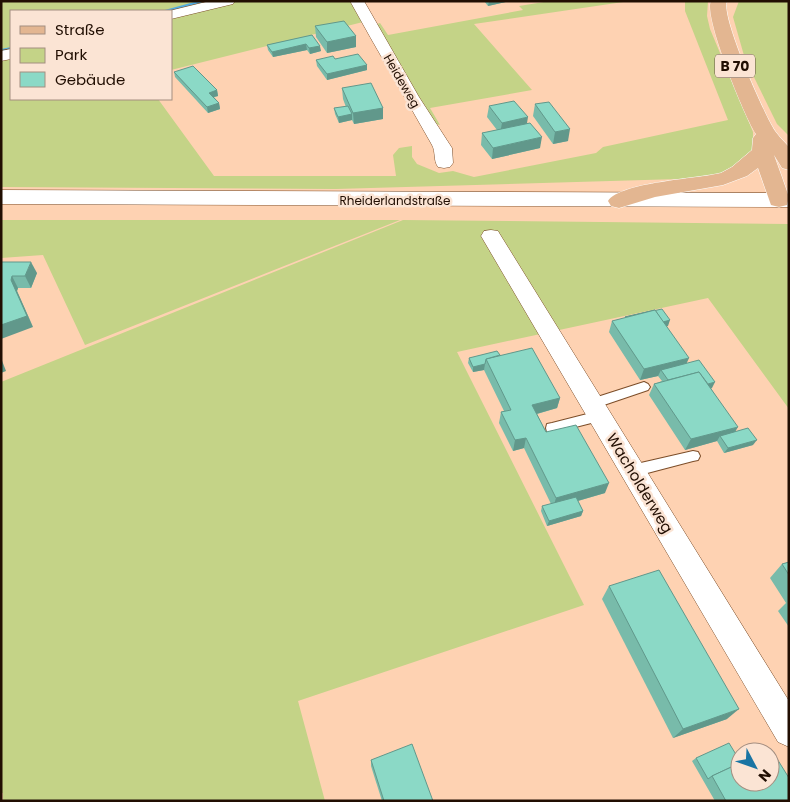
<svg xmlns="http://www.w3.org/2000/svg" width="790" height="802" font-family="Poppins,sans-serif">
  <style>
    .green { fill: #c4d387 }
    .lines { fill: none; stroke-linecap: round; stroke-linejoin: round }
    .stream { fill: #55acdf; fill-rule: evenodd }
    .lane-casing { stroke: #7c4d28; stroke-width: 2 }
    .street-casing { stroke: #7c4d28; stroke-width: 1 }
    .secondary-casing { stroke: #7c4d28; stroke-width: 1 }
    .primary-casing { stroke: #fff; stroke-width: 1 }
    .lane { fill: #fff; fill-rule: evenodd }
    .street { fill: #fff; fill-rule: evenodd }
    .secondary { fill: #fff; fill-rule: evenodd }
    .primary { fill: #e3b691; fill-rule: evenodd }
    .wall { fill: #78bbaa }
    .shaded-wall { fill: #61988b }
    .building { fill: #8bd9c6; stroke: #61988b }
    .labels { text-anchor: middle; dominant-baseline: central; stroke-width: 5; stroke-linejoin: round; paint-order: stroke }
    .far-street-label { font-size: 12px; fill: #210e02; stroke: #fbe4d4 }
    .shield { fill: #fbe4d4; stroke: #624e41; stroke-width: 1 }
    .shield-label { font-size: 14px; font-weight: bold; fill: #210e02 }
    .street-label { font-size: 15px; fill: #210e02; stroke: #fbe4d4 }
  </style>
  <rect width="100%" height="100%" fill="#fed2b2"/>
  <g class="green">
    <path d="M1,1H220L171,11H11V52L1,54Z"/>
    <path d="M232,1H352L363,22L171,70V16Z"/>
    <path d="M550,1H630L474,24L532,90L430,108L440,125L436,124L400,70L375,25L380,23L388,35L523,10L519,6Z"/>
    <path d="M685,1H708L707,16L710,29L753,132V149L746,162L713,178L336,189L1,187V58L11,55V99H158L214,176H396L393,155L399,148L412,146V157L417,164L439,173L453,171L474,177L596,153L603,147L728,120L685,11Z"/>
    <path d="M739,1H789V136L777,124L745,59L733,17Z"/>
    <path d="M1,220H400L85,345L43,255L1,258Z"/>
    <path d="M403,220L789,224V409L708,298L457,352L584,605L298,701L325,801H3V793H1V382Z"/>
  </g>
  <g class="lines">
    <g class="stream">
      <path d="M198,1H208L170,11H161Z"/>
      <path d="M11,47V51L1,53V49Z"/>
    </g>
    <defs>
      <g id="lane">
        <path d="M644,382L648,384L650,387L648,390L592,409L588,408L586,404L588,400Z"/>
        <path d="M599,411L603,412L605,416L603,420L552,433L547,432L546,428L547,424L552,423Z"/>
        <path d="M693,451L698,452L700,456L698,460L693,461L632,477L627,475L625,471L627,467L632,465Z"/>
      </g>
      <g id="street">
        <path d="M210,1H235L233,4L171,19V11H169Z"/>
        <path d="M350,1H364L419,97L452,148L453,163L450,167L444,168L438,167C433,160 436,152 432,145C405,97 377,50 350,1Z"/>
        <path d="M11,49V59L1,61V51Z"/>
        <path d="M491,230L498,231L501,236L789,701V747L778,742L481,236L484,231Z"/>
      </g>
      <path id="secondary" d="M1,190L789,193V207L1,204Z"/>
      <path id="primary" d="M711,1H727C720,15 762,109 772,126C776,134 783,140 789,147V170L782,168L774,155L789,197L787,205L779,207L771,205L758,168L747,176L723,185L655,197L619,208L611,206L608,201C621,182 697,179 721,173L732,167L752,150L753,138L756,134C745,118 703,15 711,1Z"/>
    </defs>
    <use href="#lane" class="lane-casing"/>
    <use href="#street" class="street-casing"/>
    <use href="#secondary" class="secondary-casing"/>
    <use href="#primary" class="primary-casing"/>
    <use href="#lane" class="lane"/>
    <use href="#street" class="street"/>
    <use href="#secondary" class="secondary"/>
    <use href="#primary" class="primary"/>
  </g>
  <g class="wall">
    <path d="M484,1H510L488,6Z"/>
    <path d="M315,26L356,36V47L327,53L316,37Z"/>
    <path d="M312,35L321,51L310,54L307,50L273,57L268,50L267,45Z"/>
    <path d="M335,59L367,65V70L327,80L317,66L316,60Z"/>
    <path d="M174,72L217,90L218,96L214,97L219,103L220,109L208,113L175,77Z"/>
    <path d="M342,88L383,108V119L354,124L352,120L339,123L335,114L334,108L346,107L343,99Z"/>
    <path d="M535,104L568,141L553,144L533,116Z"/>
    <path d="M489,106L527,124L540,148L492,159L481,145L482,133L497,130L487,117Z"/>
    <path d="M1,262L37,273L31,288H18L17,291L33,327Z"/>
    <path d="M612,321L668,326H666L686,363L712,388H711L735,432L753,445L724,453L717,441L685,450L649,395L654,384L662,381L658,376L640,380L609,332Z"/>
    <path d="M500,355L560,398L557,408L537,414L546,432L605,493L578,501L583,511L581,516L547,526L541,511L542,506L551,504L524,448L513,451L499,423L501,412L504,411L484,370L473,372L468,363L469,358Z"/>
    <path d="M789,562V627L778,611L786,603L770,578L782,564Z"/>
    <path d="M609,586L727,719L673,738L602,599Z"/>
    <path d="M696,758L740,782L789,801H715L692,761Z"/>
    <path d="M371,760L433,801H382L371,766Z"/>
  </g>
  <g class="shaded-wall">
    <path d="M489,1H510L488,6Z"/>
    <path d="M356,36V47L327,53V42Z"/>
    <path d="M306,44L307,50L273,57L272,52Z"/>
    <path d="M320,46L321,51L310,54L309,48Z"/>
    <path d="M367,65V70L327,80V74Z"/>
    <path d="M217,90L218,96L210,98L209,93Z"/>
    <path d="M219,103L220,109L208,113L207,107Z"/>
    <path d="M383,108V119L354,124L353,113Z"/>
    <path d="M352,114V120L339,123L338,117Z"/>
    <path d="M528,117L526,129L500,134L502,123Z"/>
    <path d="M570,129L568,141L553,144L555,132Z"/>
    <path d="M542,137L540,148L492,159L493,148Z"/>
    <path d="M31,262L37,273L31,288L25,276Z"/>
    <path d="M12,276L18,288L17,291L33,327L1,339V325Z"/>
    <path d="M670,320L668,326L655,329L657,323Z"/>
    <path d="M1,358L6,371L1,373Z"/>
    <path d="M689,358L684,369L661,370L658,376L640,380L644,369Z"/>
    <path d="M485,364L484,370L473,372V367Z"/>
    <path d="M715,382L712,388L699,391L702,386Z"/>
    <path d="M560,398L557,408L529,416L532,405Z"/>
    <path d="M738,427L732,437L720,436L717,441L685,450L691,439Z"/>
    <path d="M526,438L524,448L513,451L515,440Z"/>
    <path d="M757,440L753,445L724,453L728,448Z"/>
    <path d="M609,483L605,493L553,508L556,498Z"/>
    <path d="M583,511L581,516L547,526L549,521Z"/>
    <path d="M739,709L727,719L673,738L683,729Z"/>
  </g>
  <g class="building">
    <path d="M344,21L356,36L327,42L315,26Z"/>
    <path d="M312,35L320,46L309,48L306,44L272,52L267,45Z"/>
    <path d="M358,54L367,65L327,74L316,60L333,56L335,59Z"/>
    <path d="M193,66L217,90L209,93L219,103L207,107L174,72Z"/>
    <path d="M371,83L383,108L353,113L342,88Z"/>
    <path d="M514,101L528,117L502,123L489,106Z"/>
    <path d="M549,102L570,129L555,132L535,104Z"/>
    <path d="M348,106L352,114L338,117L334,108Z"/>
    <path d="M530,123L542,137L493,148L482,133Z"/>
    <path d="M1,262H31L25,276H12L11,280L27,316L1,325Z"/>
    <path d="M662,309L670,320L663,322L655,310L625,317Z"/>
    <path d="M655,310L689,358L644,369L612,321Z"/>
    <path d="M532,348L560,398L532,405L546,432L576,425L609,483L556,498L526,438L515,440L501,412L511,410L486,359Z"/>
    <path d="M497,351L500,355L486,359L485,364L473,367L469,358Z"/>
    <path d="M699,360L715,382L708,384L699,372L668,380L661,370Z"/>
    <path d="M699,372L738,427L691,439L654,384Z"/>
    <path d="M748,428L757,440L728,448L720,436Z"/>
    <path d="M576,497L583,511L549,521L542,506Z"/>
    <path d="M789,562V575L782,564Z"/>
    <path d="M659,570L739,709L683,729L609,586Z"/>
    <path d="M729,743L740,761V763L712,776L708,779L696,758Z"/>
    <path d="M412,744L433,801H384L371,760Z"/>
    <path d="M771,749L789,778V801H726L712,776L740,763V782H770V752H765Z"/>
  </g>
  <g class="labels">
    <g class="far-street-label">
      <text transform="translate(402 81) rotate(60)">Heideweg</text>
      <text x="395" y="200">Rheiderlandstraße</text>
    </g>
    <rect class="shield" x="715" y="54.5" width="40" height="23" rx="4"/>
    <g class="shield-label">
      <text x="735" y="66">B 70</text>
    </g>
    <g class="street-label">
      <text transform="translate(640 483) rotate(59)">Wacholderweg</text>
    </g>
  </g>
  <rect width="790" height="802" fill="none" stroke="#210e02" stroke-width="5"/>
  <rect x="10" y="10" width="162" height="90" fill="#fbe4d4" stroke="#a48e80"/>
  <rect x="20" y="26" width="25" height="8" fill="#e3b691" stroke="#a48e80"/>
  <text x="55" y="35" font-size="15" fill="#210e02">Straße</text>
  <rect x="20" y="48" width="25" height="15" fill="#c4d387" stroke="#a48e80"/>
  <text x="55" y="60" font-size="15" fill="#210e02">Park</text>
  <rect x="20" y="72" width="25" height="15" fill="#8bd9c6" stroke="#a48e80"/>
  <text x="55" y="85" font-size="15" fill="#210e02">Gebäude</text>
  <g transform="translate(755 767) rotate(131)"><circle r="24" fill="#fbe4d4" stroke="#a48e80"/>
  <path d="M0-4L9 19L0 12L-9 19Z" fill="#1974a3"/>
  <text y="-8" font-size="14" font-weight="bold" text-anchor="middle" fill="#210e02">N</text>
  </g>
</svg>
